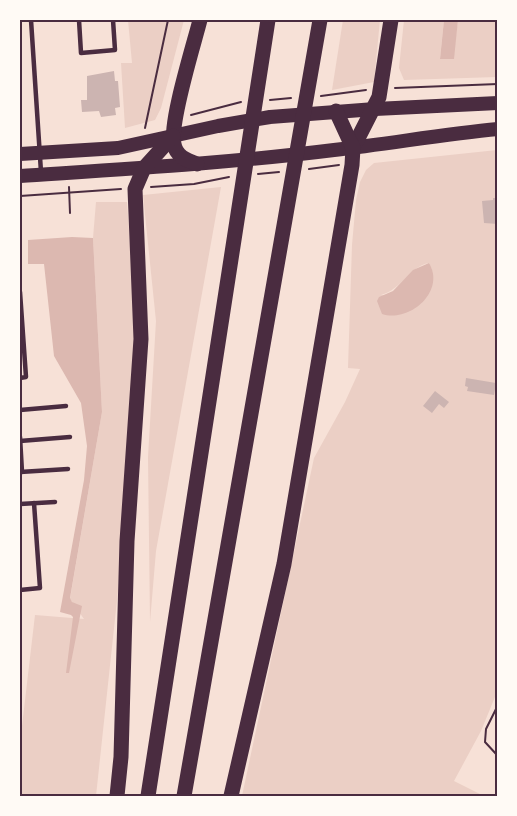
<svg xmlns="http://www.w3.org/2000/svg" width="517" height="816" font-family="'Archivo Narrow',sans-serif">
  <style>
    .green { fill: #ebcfc5; fill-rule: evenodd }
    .water { fill: #dcb8b0 }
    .building { fill: #ccb4b1 }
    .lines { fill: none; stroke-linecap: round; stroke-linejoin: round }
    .path { stroke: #4a2c40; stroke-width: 2 }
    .service { stroke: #4a2c40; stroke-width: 4.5 }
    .primary { stroke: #4a2c40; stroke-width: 14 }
    .motorway { stroke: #4a2c40; stroke-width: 15 }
    .neatline { fill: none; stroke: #4a2c40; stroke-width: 2 }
  </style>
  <rect width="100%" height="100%" fill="#f7e1d7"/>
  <g class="green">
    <path d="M128,20H184L161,108L155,120L125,128L121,63H132Z"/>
    <path d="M343,20H380L374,82L332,90Z"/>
    <path d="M404,20H444L440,58L453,59L458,20H497V77L404,80L399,68Z"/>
    <path d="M497,150V692L481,731L454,781L484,796H242L314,458L345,402L360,369L348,368L352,245L356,200L360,182L366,170L374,163ZM429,263C437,277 431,288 424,300L381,295C401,290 410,266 429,263Z"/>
    <path d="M221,187L156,551L150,622L148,457L156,321L143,195Z"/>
    <path d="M96,202H127L136,328L118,591L96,796H20V743L35,615L84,619L70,599L102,412L93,238Z"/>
  </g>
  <g class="water">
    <path d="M444,20H458L454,59H440Z"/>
    <path d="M72,237L93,238L102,412L70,598L72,602L82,606L69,673H66L73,617L71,615L60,612L84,480L87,446L81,403L54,356L44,264H28V240Z"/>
    <path d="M429,263C446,291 410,323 382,314L377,301L379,297L393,291L413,270Z"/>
  </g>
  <g class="building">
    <path d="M114,71L115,81H118L120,107L115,108L116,115L101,117L99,111L82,112L81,100H87V76Z"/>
    <path d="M493,198H498V224L484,223L482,201L493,200Z"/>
    <path d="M466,378L496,383L494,395L467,391L468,387L465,386Z"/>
    <path d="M435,391L449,402L444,408L439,404L432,413L423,406Z"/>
  </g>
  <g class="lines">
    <g class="path">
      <path d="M395,88L498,84"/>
      <path d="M321,96L366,90"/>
      <path d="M270,100L291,98"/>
      <path d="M191,115L241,102"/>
      <path d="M145,128L168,20"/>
      <path d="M309,169L339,165"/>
      <path d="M258,174L279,172"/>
      <path d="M69,187L70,213"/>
      <path d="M151,187L194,184L229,177"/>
      <path d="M20,196L121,189"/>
      <path d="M497,755L485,742L486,729L498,705"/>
    </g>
    <g class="service">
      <path d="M31,20L41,172"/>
      <path d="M79,20L81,53L115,50L113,20"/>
      <path d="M20,292L26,377L20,378"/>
      <path d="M20,410L66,406"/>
      <path d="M20,437L22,472"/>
      <path d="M20,441L70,437"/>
      <path d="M20,472L68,469"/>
      <path d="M20,504L55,502"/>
      <path d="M20,590L40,588L34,503"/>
    </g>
    <g class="primary">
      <path d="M20,154L118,148L218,126L270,117L375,109L498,103"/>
      <path d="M20,176C125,169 230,163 334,150C389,144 443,134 498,129"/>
    </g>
    <g class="motorway">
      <path d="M353,148L379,97L391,20"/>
      <path d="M197,164C186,160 176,156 174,144C169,123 194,44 200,20"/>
      <path d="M117,796L121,757L127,541L141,339L135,189L144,168L173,136"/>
      <path d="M148,796L268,20"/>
      <path d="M184,796L320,20"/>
      <path d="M231,796L284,564L352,165L353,148L336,111"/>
    </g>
  </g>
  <rect width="517" height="816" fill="none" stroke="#fffaf5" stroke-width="42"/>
  <rect x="21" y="21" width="475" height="774" class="neatline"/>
</svg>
